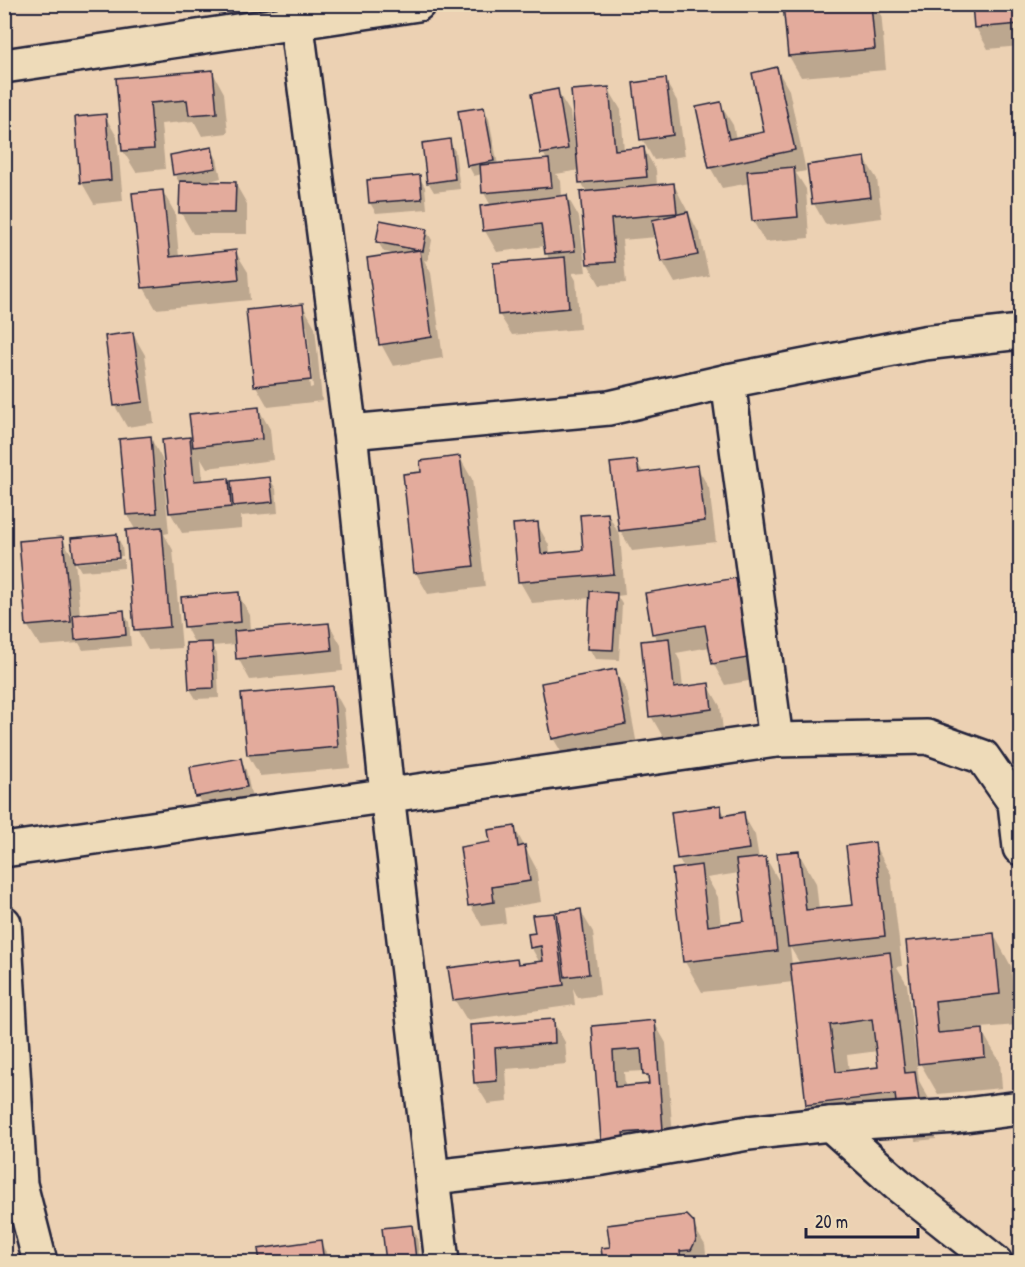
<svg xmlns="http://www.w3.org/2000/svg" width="1025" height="1267" font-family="'Patrick Hand',sans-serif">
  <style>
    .shadow { fill: #0003; fill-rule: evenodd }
    .building { fill: #e3ab9c; stroke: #22223b; stroke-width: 1.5; fill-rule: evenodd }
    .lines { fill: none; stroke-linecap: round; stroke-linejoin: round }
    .street-casing { stroke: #22223b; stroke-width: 38 }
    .street { stroke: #eedbb9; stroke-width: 33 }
  </style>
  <rect width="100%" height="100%" fill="#ecd1b3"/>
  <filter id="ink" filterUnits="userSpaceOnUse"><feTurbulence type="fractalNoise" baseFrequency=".0167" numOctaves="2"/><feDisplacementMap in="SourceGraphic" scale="12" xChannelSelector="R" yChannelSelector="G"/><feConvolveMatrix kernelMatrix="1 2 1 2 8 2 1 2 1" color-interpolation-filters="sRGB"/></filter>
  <g filter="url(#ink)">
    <g class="shadow">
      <path d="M174,4H265V7L180,14Z"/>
      <path d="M785,4H877L881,11L886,70L801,77L789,56Z"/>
      <path d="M974,4H1020V46L988,49L976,28Z"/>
      <path d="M777,69L789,90L806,171L796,173L806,189L809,238L765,242L753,221L750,183L722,188L710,167L720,104L733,125L736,139L766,133Z"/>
      <path d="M212,71L224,93L228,133L202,136L194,121L161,124L165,169L136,172L123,151L117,80Z"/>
      <path d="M665,80L677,101L685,156L654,160L642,139Z"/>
      <path d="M608,88L621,110L624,151L644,149L656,170L657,186L674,185L700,235L709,276L675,283L663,262L657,237L622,240L626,283L600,285L588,264L582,193L587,192L581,182L580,170L556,174L561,181L562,197L567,196L579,217L586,272L572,273L576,280L580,329L512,335L499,314L549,260L545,246L497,252L485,231L491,206L484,193L482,174L474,176L468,165L483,108L489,119L498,165L547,160L543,153L557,91L570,112L575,146Z"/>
      <path d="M105,116L117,137L123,201L94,204L82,183Z"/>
      <path d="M449,141L455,151L460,189L434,192L428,182Z"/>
      <path d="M211,149L217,159L221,178L203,183H235L247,204V234H193L181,213V186L175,175L172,156Z"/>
      <path d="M864,158L877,179L882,218L826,225L814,204Z"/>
      <path d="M419,177L425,187L427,209L376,213L370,203Z"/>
      <path d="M163,192L175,213L179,257L235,251L248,272L250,300L156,309L144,288L134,195Z"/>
      <path d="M426,230L432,240L428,261L424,260L431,273L443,358L393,366L381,344L396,254L384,252L378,242Z"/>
      <path d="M303,306L315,327L322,401L268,407L256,386L248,311ZM304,326H307L313,387L310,388Z"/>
      <path d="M133,334L145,355L154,423L127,427L115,406Z"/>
      <path d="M258,408L270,429L273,460L207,468L201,458L203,481L228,479L233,488L270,479L276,489L278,513L241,516L242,528L182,533L170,512L189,439L195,449L191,416Z"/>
      <path d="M150,437L162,459L169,533L164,534L173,550L182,648L148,650L136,629V531L127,515Z"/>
      <path d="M460,458L472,479L485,587L428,594L416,573L405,476L423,473Z"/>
      <path d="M637,462L644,474L697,467L709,488L716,542L632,551L620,530Z"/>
      <path d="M608,514L620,536L625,595L617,596L622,604L619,660L595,659L589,648L591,598L532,603L520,582L515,526L537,524L549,545L550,554L585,551Z"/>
      <path d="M117,536L122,546L123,556L78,560V563L124,559V568L81,571L75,561L80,615L123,612L129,622L131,646L83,650L79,643L40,646L27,625L62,539L75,560Z"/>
      <path d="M735,580L747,601L760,679L725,685L713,663L710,647L676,653L680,661L683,688L708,685L720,706L723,730L663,737L651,716L658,641L653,633Z"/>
      <path d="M238,594L250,615L251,631L329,624L341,645L343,671L250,680L238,658L237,644L212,646L217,654L219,698L196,699L190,689L195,644L185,626Z"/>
      <path d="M615,671L627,692L637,745L566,760L553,738Z"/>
      <path d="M332,687L344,709L350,768L260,776L248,755Z"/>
      <path d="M240,760L246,770L252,798L203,807L197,796Z"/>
      <path d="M720,807L726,817L743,814L755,835L759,859L766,858L783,888L798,852L816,883L819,910L854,906L874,844L891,874L902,966L897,967L907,984L919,1081L932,1104L936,1139L916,1141L907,1126L825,1136L807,1105L793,982L702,992L685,962L684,868L679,859L673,813ZM739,873L746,923L721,926L718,897L707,878ZM790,947L799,962V964L792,965ZM878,1051L880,1068L849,1072L847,1055Z"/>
      <path d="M514,827L536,868L541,902L504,908L506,923L482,926L470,905L491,843Z"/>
      <path d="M580,910L593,932L600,995L578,998L573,988L575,1005L467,1020L454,999L516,960L519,966L540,963L531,947L536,934L553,914L560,925Z"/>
      <path d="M994,935L1011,966L1017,1025L980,1028L1000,1062L1002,1088L938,1094L920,1063L908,943Z"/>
      <path d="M553,1021L565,1042L567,1064L506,1069L508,1102L488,1104L475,1083L472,1027Z"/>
      <path d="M654,1022L666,1043L674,1151L615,1161L603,1140L594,1027ZM644,1071L650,1086L625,1087L624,1072Z"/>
      <path d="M692,1223L705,1245L707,1262H604L603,1250Z"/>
      <path d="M411,1226L417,1236L420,1262H388Z"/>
      <path d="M320,1242L332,1262H261L260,1250Z"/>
      <path d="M743,1260L745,1262H724Z"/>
    </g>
    <g class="building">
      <path d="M783,4H871L875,49L788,56Z"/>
      <path d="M972,4H1020V24L974,28Z"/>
      <path d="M777,67L795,150L709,168L696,107L721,102L729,139L764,132L752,73Z"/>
      <path d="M213,70L217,113L189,115L187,100L150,103L154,149L122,151L116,78Z"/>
      <path d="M666,78L673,135L640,140L633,83Z"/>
      <path d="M609,87L615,150L644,147L647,177L579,183L571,90Z"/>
      <path d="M558,89L568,149L541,154L531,94Z"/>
      <path d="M484,107L494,161L467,166L458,111Z"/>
      <path d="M106,114L111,180L80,183L75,117Z"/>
      <path d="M450,139L455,179L427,183L422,143Z"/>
      <path d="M212,147L216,168L173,175L170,155Z"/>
      <path d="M865,157L871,197L812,204L807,165Z"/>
      <path d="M549,159L552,187L482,193L480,165Z"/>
      <path d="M794,167L798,217L752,221L747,171Z"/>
      <path d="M420,175L422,199L369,203L367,180Z"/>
      <path d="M180,181L236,182L235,213H179Z"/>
      <path d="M674,183L677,213L611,219L615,262L587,264L580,192Z"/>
      <path d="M163,190L170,257L236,250L239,279L142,288L132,193Z"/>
      <path d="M567,195L575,251L545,254L541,224L483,231L480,206Z"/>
      <path d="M688,212L698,255L661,262L652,220Z"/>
      <path d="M380,220L427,229L423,251L376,242Z"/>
      <path d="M420,250L432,337L379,345L367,258Z"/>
      <path d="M565,257L569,308L498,315L493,263Z"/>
      <path d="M303,304L311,380L254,386L246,310Z"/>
      <path d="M133,332L143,402L114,406L105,336Z"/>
      <path d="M259,407L262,439L193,447L189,414Z"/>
      <path d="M151,436L157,513L126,515L119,439Z"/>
      <path d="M190,437L194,481L229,478L231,507L169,513L162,440Z"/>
      <path d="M460,456L474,566L414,573L403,474L421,472L420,461Z"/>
      <path d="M637,460L639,473L698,465L705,521L619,531L610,463Z"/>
      <path d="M270,477L273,502L233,506L231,481Z"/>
      <path d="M608,513L614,574L518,582L513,524L538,522L541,554L583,550L580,515Z"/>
      <path d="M162,527L170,627L134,630L126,530Z"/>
      <path d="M117,534L119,558L74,562L71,538Z"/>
      <path d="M63,537L71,622L26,626L19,541Z"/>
      <path d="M736,578L748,658L712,664L705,625L652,634L645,593Z"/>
      <path d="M590,591L617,593L613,650L587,649Z"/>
      <path d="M239,592L241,622L184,627L181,597Z"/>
      <path d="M124,610L126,635L75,640L73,615Z"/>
      <path d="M329,623L332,650L236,659L234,631Z"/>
      <path d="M669,638L674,688L709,683L712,709L649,717L641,641Z"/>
      <path d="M212,642L214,688L189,689L186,643Z"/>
      <path d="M616,669L626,724L552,739L541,683Z"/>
      <path d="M333,686L338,747L247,755L241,694Z"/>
      <path d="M241,758L247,787L195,797L190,767Z"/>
      <path d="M721,805L722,816L744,812L749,849L677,859L671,812Z"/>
      <path d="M515,826L518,847L525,845L530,881L492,887L494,902L468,906L460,847L490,842L488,830Z"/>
      <path d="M875,842L885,936L788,947L777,853L799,851L806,910L853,905L846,846Z"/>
      <path d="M766,857L777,951L683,962L672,869L701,865L708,926L744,921L736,860Z"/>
      <path d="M581,909L589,974L565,977L556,912Z"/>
      <path d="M554,913L564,985L453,1000L448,968L517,959L518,964L543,961L541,946L530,948L528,934L535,933L532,915Z"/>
      <path d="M994,933L1000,994L935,1001L938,1033L983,1029L985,1057L918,1064L906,941Z"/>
      <path d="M890,952L905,1073L915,1072L920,1108L897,1110L895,1094L806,1105L790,964ZM872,1019L878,1067L836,1072L830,1025Z"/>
      <path d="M554,1019L555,1043L495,1048L497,1081L474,1083L470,1025Z"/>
      <path d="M655,1020L663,1130L623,1133L624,1138L601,1140L592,1026ZM641,1049L643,1075H648L649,1084L615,1087L613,1051Z"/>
      <path d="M687,1215L694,1222L696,1240L691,1250L680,1251L681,1262H603L601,1248L610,1247L607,1225Z"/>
      <path d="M412,1225L416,1259L386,1262L382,1228Z"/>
      <path d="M321,1240L324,1262H260L258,1249Z"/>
      <path d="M811,1256L812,1262H786L785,1259Z"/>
    </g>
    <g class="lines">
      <defs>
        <g id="street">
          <path d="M294,4L350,432L387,794L442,1262"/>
          <path d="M4,66L418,4"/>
          <path d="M728,381L776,740"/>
          <path d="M350,432L609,408L728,381L924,343L1020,332"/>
          <path d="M4,850L776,740L927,737L983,757L1015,803L1020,848"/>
          <path d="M4,923L20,1184L40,1262"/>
          <path d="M830,1124L897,1184L995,1262"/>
          <path d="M433,1177L603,1158L748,1133L830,1124L957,1116L1020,1108"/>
        </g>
      </defs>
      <use href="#street" class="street-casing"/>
      <use href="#street" class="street"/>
    </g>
  </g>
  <rect width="1025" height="1267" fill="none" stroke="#eedbb9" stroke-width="24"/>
  <rect x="12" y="12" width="1001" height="1243" fill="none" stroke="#22223b" stroke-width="2" filter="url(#ink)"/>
  <path d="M806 1228v9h112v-9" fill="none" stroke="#22223b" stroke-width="3"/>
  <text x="815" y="1228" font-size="18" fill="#22223b" stroke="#eedbb9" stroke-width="4.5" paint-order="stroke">20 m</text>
</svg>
